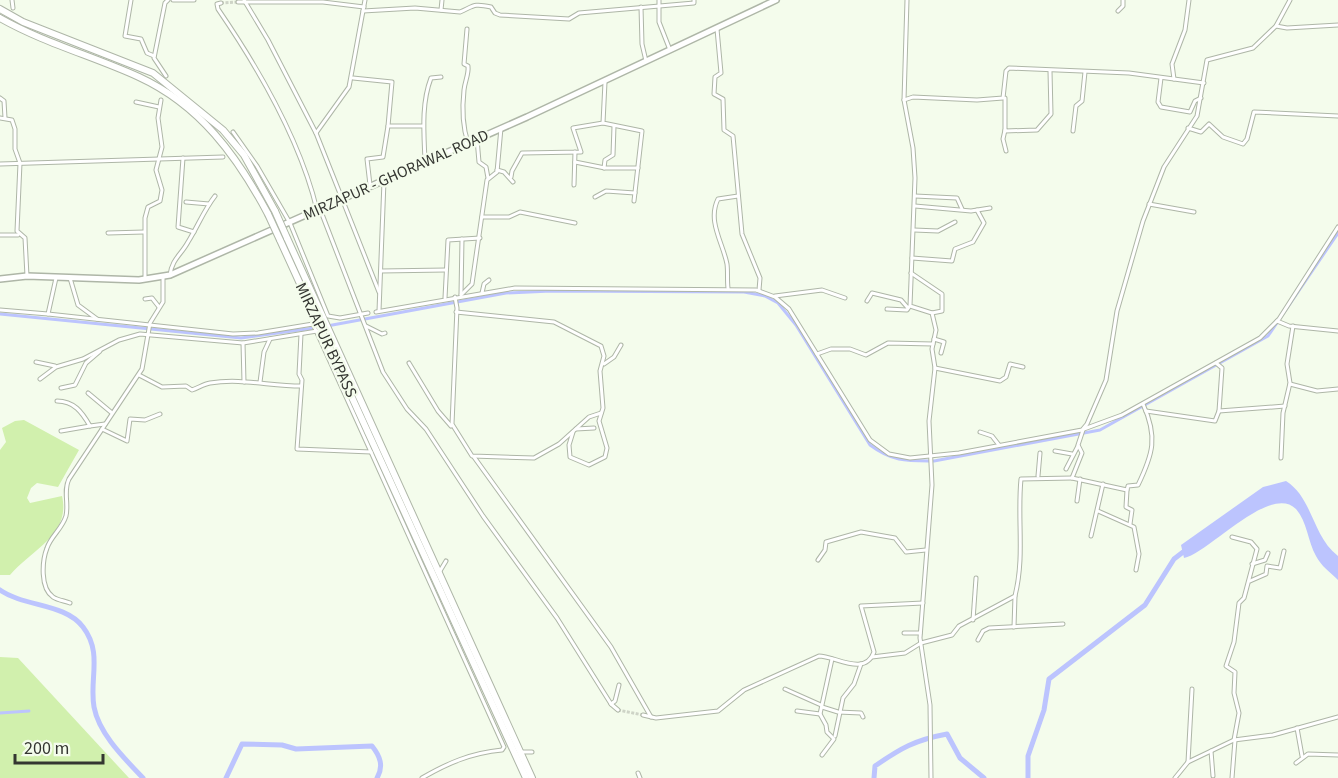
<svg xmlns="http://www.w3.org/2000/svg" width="1338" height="778" font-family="'Source Sans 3',sans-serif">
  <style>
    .green { fill: #d1f0ad }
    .water { fill: #bcc4fe }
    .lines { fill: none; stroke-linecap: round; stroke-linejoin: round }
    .canal { stroke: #bcc4fe; stroke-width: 3 }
    .river { stroke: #bcc4fe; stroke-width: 5 }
    .minor-tunnel { stroke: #ced4c7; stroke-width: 3; stroke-dasharray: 3 1.5; stroke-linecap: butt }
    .minor-casing { stroke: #aeb6a7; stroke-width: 5 }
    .primary-casing { stroke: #aeb6a7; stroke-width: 8 }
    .trunk-casing { stroke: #aeb6a7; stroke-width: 8 }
    .minor { stroke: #fff; stroke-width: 3 }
    .primary { stroke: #fff; stroke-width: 5 }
    .trunk { stroke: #fff; stroke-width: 6 }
    .trunk-bridge-casing { stroke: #aeb6a7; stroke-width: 8; stroke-linecap: butt }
    .trunk-bridge { stroke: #fff; stroke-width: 6 }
    .labels { text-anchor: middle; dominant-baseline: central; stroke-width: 4.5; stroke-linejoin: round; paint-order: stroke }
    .street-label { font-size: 16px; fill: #343631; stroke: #f4fcec }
  </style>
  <rect width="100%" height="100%" fill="#f4fcec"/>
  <g class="green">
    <path d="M24,420L79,450L58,487L37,483L31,488L27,498L30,503L62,496C71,535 31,550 10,575H0V450L6,442L2,428L15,421Z"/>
    <path d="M0,657L18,658L129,778H0Z"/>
  </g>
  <path class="water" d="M1286,481C1313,498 1312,536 1338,556V580C1330,572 1321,566 1316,556C1308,542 1307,521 1296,509C1270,483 1209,553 1184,558L1181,545L1263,487Z"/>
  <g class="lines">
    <g class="canal">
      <path d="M0,314L241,338L314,328"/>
      <path d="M327,326L506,293L551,291L744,292L765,296L778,303L796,325L870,445C893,462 907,461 934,461L1100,430L1268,336L1338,233"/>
      <path d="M0,713L29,711"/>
    </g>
    <g class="river">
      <path d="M0,590C24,607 65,603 83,627C103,653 89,679 94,707C99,734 125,759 143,778"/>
      <path d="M226,778L242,744L282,745L296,749L372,746C380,756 384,766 377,778"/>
      <path d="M874,778L875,766C901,748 915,740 947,734L960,758L984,778"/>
      <path d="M1028,778V756L1044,710L1049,679L1145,605L1174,559L1187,549"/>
    </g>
    <g class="minor-tunnel">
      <path d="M221,3L238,2"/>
      <path d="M618,710L643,715"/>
    </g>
    <defs>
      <g id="minor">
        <path d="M12,0L13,8"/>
        <path d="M131,0L125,36L141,39L147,53L154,56"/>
        <path d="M173,0H194"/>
        <path d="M244,0L268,40L316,133"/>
        <path d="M365,0L349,87L316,133L379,292"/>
        <path d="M659,0V22L670,50"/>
        <path d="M907,0L904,100L913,148L915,178L910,306L932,313L936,330L932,349L935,368L929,421L932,485L920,638L930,705L931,778"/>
        <path d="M238,2H323L364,7"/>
        <path d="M221,3L217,4L218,9C259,69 300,139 317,210"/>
        <path d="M641,7L642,44L646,61"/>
        <path d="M441,10L442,0"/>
        <path d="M363,11L415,8L460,12C474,6 473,3 491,7L495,13L500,15L569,19L579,13L694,3V0"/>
        <path d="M1118,11L1123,6V0"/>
        <path d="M1276,26L1287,28L1338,25"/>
        <path d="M467,29L464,64L468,66C469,74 465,81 464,90C462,108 462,125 468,143"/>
        <path d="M717,29L721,73L715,77L714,94L723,99L724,130L733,136L742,234L760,278L759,290"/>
        <path d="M166,76L154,58L165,3L168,0"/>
        <path d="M353,78L392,82L388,126"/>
        <path d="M1161,78L1158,102L1161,107L1190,112L1195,101L1201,98"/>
        <path d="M1174,79L1172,64L1185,30L1189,0"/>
        <path d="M605,82L603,123L642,131L634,201"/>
        <path d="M0,98L4,101L5,118"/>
        <path d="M1005,98V131L1037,130L1051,114L1050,71"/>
        <path d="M904,100L913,97L977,100L1003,98L1006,71L1009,68L1129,73L1204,83"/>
        <path d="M136,102L159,107"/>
        <path d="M0,118L12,120L15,129V149L20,163L17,231L25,238L27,276"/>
        <path d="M1188,128L1201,132L1209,124L1223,137L1243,144L1247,139L1254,112L1338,116"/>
        <path d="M1005,130L1003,139L1006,151"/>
        <path d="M1073,131L1076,106L1082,101L1085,72"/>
        <path d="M233,132L257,166L290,223L328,316L340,318L368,313"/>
        <path d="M477,139L479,162L486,167L488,178"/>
        <path d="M183,158L178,227L194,232"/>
        <path d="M425,161C424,134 421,104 431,78L441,77"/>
        <path d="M575,162L605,168H638"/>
        <path d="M0,164L223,157"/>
        <path d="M604,168L605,160L613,155L614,126"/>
        <path d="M497,170L504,172L513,182"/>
        <path d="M511,177L512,171L522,153L581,152L573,128L603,123"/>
        <path d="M370,185L367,159L383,157L388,126H423"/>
        <path d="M574,185L575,152"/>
        <path d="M915,196L957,198L962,209"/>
        <path d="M595,197L606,191L635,193"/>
        <path d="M186,202L209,204"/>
        <path d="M1149,204L1194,212"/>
        <path d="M915,206L971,211L990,208"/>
        <path d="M320,209L383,372L407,409L426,429L483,516L557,618L611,704L618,710"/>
        <path d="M482,217H509L520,212L575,223"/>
        <path d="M914,230L938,231L955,222"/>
        <path d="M108,233L144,232"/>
        <path d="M0,235H18"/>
        <path d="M912,258L952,261L955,249L973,242L984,223L977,210"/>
        <path d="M381,271L446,270"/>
        <path d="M911,273L942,294V311L932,313"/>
        <path d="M170,275C172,259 181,255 188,242C198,226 204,210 215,196"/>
        <path d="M70,278L78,305L97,319"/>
        <path d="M145,278V218L148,207L160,201L162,190L156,170L162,147L158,118L161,100"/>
        <path d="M728,288C727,280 728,271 727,264C723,243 707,221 718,199L738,196"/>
        <path d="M482,293L484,284L489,280"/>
        <path d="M461,294L462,239"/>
        <path d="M461,295L472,284L487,180L497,172L501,128"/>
        <path d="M775,296L822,290L845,298"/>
        <path d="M455,297L457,308L452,424L472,456L534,458L559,444L589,417L601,413"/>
        <path d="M445,298L448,240L480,238"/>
        <path d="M145,299L152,298L159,307"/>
        <path d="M867,301L872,293L901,300L908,308"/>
        <path d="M887,309L907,310L909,307"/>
        <path d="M0,310L48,314L56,278"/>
        <path d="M379,311L384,181"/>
        <path d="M376,312L515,288L756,290L775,297L789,309L870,440L889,454L910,458L959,453L1082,430L1087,424L1106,380L1117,311L1143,221L1164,167L1197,116L1207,60L1253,48L1276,26L1290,0"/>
        <path d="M456,312L554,322L601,346L604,356L600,371L603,408L599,421L607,448L605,457L589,465L570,457L569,445L573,432"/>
        <path d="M48,314L233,334L258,333L313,324L371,452L297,449L302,380L299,374L301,334"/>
        <path d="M1277,321L1289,326L1338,331"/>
        <path d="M366,326L382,334L385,333"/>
        <path d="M934,339L944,342L941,353"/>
        <path d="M243,343L244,382"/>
        <path d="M817,354L831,349H850L866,355L888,343L933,344"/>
        <path d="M36,362L55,366"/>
        <path d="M409,363L438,411L451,426"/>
        <path d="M604,364L614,357L621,345"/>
        <path d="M935,368L1000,381L1006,377L1010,364L1023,367"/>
        <path d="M139,375L162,387L186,386L192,390C198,388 204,384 210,383C241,378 270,386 301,386"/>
        <path d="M40,379L56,367L83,359L119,340L140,334L243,343L317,331"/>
        <path d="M260,382L264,352L270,339"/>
        <path d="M1290,384L1317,391L1338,389"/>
        <path d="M61,388L75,385L86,363L100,351"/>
        <path d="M88,393L112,413"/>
        <path d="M57,401C74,401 82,412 90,426L105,424"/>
        <path d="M1146,411L1215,421L1219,411L1222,368L1216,363"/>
        <path d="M1219,411L1285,406"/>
        <path d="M102,429L127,441L130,419L145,420L160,414"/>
        <path d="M576,429L594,428"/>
        <path d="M1084,429L1122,415L1260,338L1279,319L1338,227"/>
        <path d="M1083,430L1078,445L1082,453L1072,478L1127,490L1128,486L1138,485C1153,454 1158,437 1143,404"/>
        <path d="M61,431L90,426"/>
        <path d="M980,432L992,436L999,445"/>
        <path d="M1055,451L1072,454"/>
        <path d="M371,452L504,747L502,750C471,753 448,763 422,778"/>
        <path d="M474,457L611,647L651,717"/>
        <path d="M1281,458L1283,413L1290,383L1287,364L1293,326"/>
        <path d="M1066,469L1078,446"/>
        <path d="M1038,476L1040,453"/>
        <path d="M1127,490L1126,507L1132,510L1130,524"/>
        <path d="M1077,501L1080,479"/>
        <path d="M1098,511L1134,527L1139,554L1136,570"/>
        <path d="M1091,536L1103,484"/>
        <path d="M1232,537L1251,542L1257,549L1244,598L1239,603L1234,642L1226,666L1235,672L1234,693L1239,713L1234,740"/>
        <path d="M818,560L825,550L826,542L861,532L895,538L906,552L926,550"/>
        <path d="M1252,564L1265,560L1268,553"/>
        <path d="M440,571L446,561"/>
        <path d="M1250,581L1266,574L1267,566L1280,568L1284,551"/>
        <path d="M70,603C65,601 57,600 53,597C40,588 42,561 47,548C51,536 62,529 66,516C69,503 63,491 69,479L142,369L150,323L163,302V278"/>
        <path d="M973,620L976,578"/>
        <path d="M1014,627L1015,596"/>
        <path d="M904,633H920"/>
        <path d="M978,640L983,631L989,628L1063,624"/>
        <path d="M921,643L952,635L959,626L1015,596C1025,556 1017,519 1021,479L1072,478"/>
        <path d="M872,657L905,653L921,643"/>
        <path d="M785,689L821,705"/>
        <path d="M611,704L615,701L619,685"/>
        <path d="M822,707L838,712L861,713L863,717"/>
        <path d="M797,711L820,714"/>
        <path d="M643,715L656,718L718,711L744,690L819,656C835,656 865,677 874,652L861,606L923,603"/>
        <path d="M1297,728L1302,756"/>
        <path d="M835,736L843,698L854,684L861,664"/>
        <path d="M1211,751L1213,776"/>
        <path d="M521,752H532"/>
        <path d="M822,755L834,739L827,732L826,725L820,714L832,659"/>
        <path d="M1188,762L1192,689"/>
        <path d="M1296,763L1308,754L1338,755"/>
        <path d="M638,773L640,778"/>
        <path d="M1175,778L1188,762L1234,740L1273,735L1338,717"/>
        <path d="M1232,778L1235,740"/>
      </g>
      <path id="primary" d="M0,279L27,276L139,280L170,275L527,117L776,0"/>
      <g id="trunk">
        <path d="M0,9L23,22L153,73L223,130L244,155L275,211"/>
        <path d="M0,18C44,43 93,56 139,77C200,105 237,156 268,214"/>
        <path d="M287,238L532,778"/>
        <path d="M280,240L526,778"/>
      </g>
    </defs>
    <use href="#minor" class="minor-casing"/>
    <use href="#primary" class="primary-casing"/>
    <use href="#trunk" class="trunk-casing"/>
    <use href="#minor" class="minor"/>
    <use href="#primary" class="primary"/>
    <use href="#trunk" class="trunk"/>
    <defs>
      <g id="trunk-bridge">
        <path d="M275,211L287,238"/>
        <path d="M268,214L280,240"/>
      </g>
    </defs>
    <use href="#trunk-bridge" class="trunk-bridge-casing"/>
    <use href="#trunk-bridge" class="trunk-bridge"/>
  </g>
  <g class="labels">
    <g class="street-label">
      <text transform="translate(396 175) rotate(-24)">MIRZAPUR - GHORAWAL ROAD</text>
      <text transform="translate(326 340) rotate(65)">MIRZAPUR BYPASS</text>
    </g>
  </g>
  <path d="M15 754v9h88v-9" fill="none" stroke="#343631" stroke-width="3"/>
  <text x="24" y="754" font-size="18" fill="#343631" stroke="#f4fcec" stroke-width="4.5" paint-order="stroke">200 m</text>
</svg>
